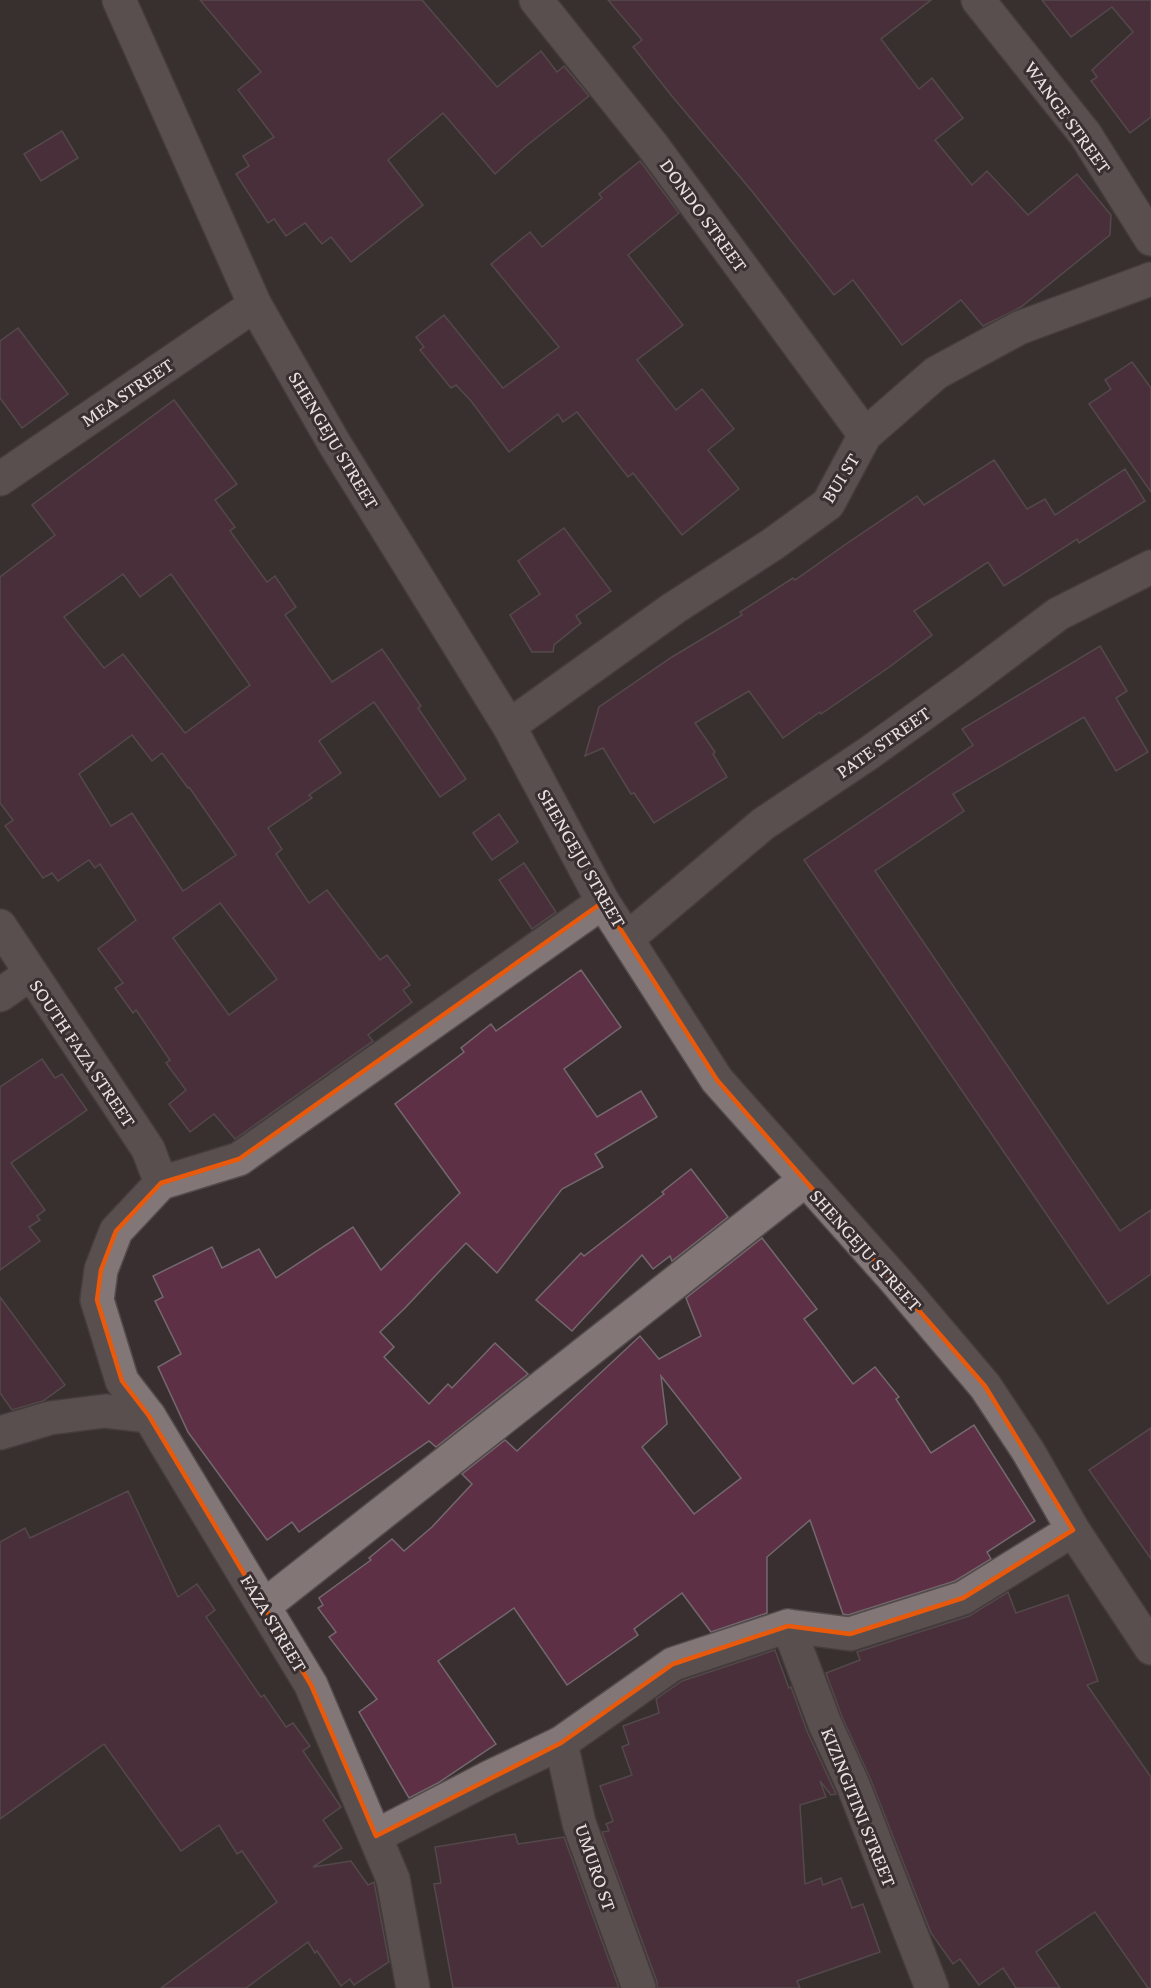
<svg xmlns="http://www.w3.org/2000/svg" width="1151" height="1988" font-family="'Crimson Pro',serif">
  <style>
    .building { fill: #5e3046; stroke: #73686d; stroke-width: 1.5; fill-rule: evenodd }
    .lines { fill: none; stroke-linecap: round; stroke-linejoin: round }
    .minor-casing { stroke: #544c4c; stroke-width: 36 }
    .minor { stroke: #827677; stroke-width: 33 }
    .marked { fill: none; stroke: #e8590c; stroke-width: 4.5; stroke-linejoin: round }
    .labels { text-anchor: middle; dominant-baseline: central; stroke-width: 6; stroke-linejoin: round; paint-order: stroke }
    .street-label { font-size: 20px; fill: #e8e1e1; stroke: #392f30 }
  </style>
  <rect width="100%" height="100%" fill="#392f30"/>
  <g class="building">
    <path d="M200,0H422L497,87L541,51L557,72L564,66L589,96L525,147L495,174L443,113L388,160L423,205L351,262L331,237L322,244L305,223L286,236L274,219L268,223L236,174L249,166L243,156L274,137L238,90L261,72Z"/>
    <path d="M608,0H931L881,39L919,89L932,78L963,118L935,140L972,185L987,171L1028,215L1077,174L1111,215L1110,235L1021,307L983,326L961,300L902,345L853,280L834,295L751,190L671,95L633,47L642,40Z"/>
    <path d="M1042,0H1151V117L1130,133L1091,81L1097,77L1092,70L1133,32L1112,7L1071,37Z"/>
    <path d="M62,131L78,158L41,181L24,154Z"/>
    <path d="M640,161L679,213L628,255L683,325L637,360L676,410L702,389L734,429L708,450L739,489L682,535L633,473L628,477L577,412L563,422L558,414L509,452L471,401L456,385L451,388L420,350L424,347L416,337L444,315L503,388L559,347L491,264L530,232L542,247L602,198L599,194Z"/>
    <path d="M18,328L68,394L22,428L0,398V341Z"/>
    <path d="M1132,362L1151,388V492L1089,404L1111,389L1105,380Z"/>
    <path d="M174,400L237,484L215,500L235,527L230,531L267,582L275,576L296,607L285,615L332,682L382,649L421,706L418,708L466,779L440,797L374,702L319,741L341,773L309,795L312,798L268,828L282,849L276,854L309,903L327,890L380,960L387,955L410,985L403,990L412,1002L368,1035L373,1041L235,1139L214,1114L190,1132L169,1104L186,1090L166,1063L170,1060L136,1010L133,1013L115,988L123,983L98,949L136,920L100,864L95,868L89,860L58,881L52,873L43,878L5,826L13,820L0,803V577L55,535L32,505ZM123,574L140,597L171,574L250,685L185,733L123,654L104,668L64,617ZM132,735L152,761L162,753L188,788L189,787L236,855L183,891L132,813L111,826L79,774ZM220,903L277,979L229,1015L173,938Z"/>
    <path d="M994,460L1027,509L1045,499L1055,515L1125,469L1145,501L1079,543L1077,539L1004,586L988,562L914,611L932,635L888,668L821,714L820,712L783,738L749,691L695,723L715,752L713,754L727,777L654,823L634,793L631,794L603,748L585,756L599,707L672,657L742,615L740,612L793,578L795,580L846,544L917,496L924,505Z"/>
    <path d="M564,528L611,591L576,616L581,623L554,645L553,652H532L510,615L540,594L518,561Z"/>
    <path d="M1100,646L1127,691L1116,698L1148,752L1116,771L1084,717L953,794L964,811L875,871L1120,1231L1151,1210V1274L1108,1304L804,860L973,745L962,729Z"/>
    <path d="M499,814L518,842L492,860L473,833Z"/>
    <path d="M524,863L556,912L532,929L499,880Z"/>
    <path d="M581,970L621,1027L564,1069L597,1117L641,1091L657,1117L595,1154L603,1167L562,1189L497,1273L466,1243L405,1308L380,1332L394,1347L384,1357L429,1404L448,1384L452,1388L495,1343L528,1374L436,1447L429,1441L299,1532L292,1522L267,1540L188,1432L158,1367L181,1354L155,1301L163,1297L153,1276L212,1247L222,1268L259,1249L276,1278L353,1227L381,1270L460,1193L395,1104L464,1052L461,1048L491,1024L496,1031Z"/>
    <path d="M42,1059L55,1078L62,1074L87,1110L11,1163L45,1210L37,1216L40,1220L29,1227L40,1241L0,1270V1087Z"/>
    <path d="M691,1169L728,1217L672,1261L670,1256L653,1269L642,1255L572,1331L536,1300L581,1253L584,1256L664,1194L662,1192Z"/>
    <path d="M762,1238L817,1309L804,1319L853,1384L875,1367L899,1397L896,1399L931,1453L974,1425L1035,1521L987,1552L991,1559L955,1581L848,1615L843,1614L810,1520L767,1557V1613L711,1632L682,1593L634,1629L638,1635L567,1685L514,1608L438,1661L496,1744L438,1783L409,1798L359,1712L377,1699L329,1637L336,1632L318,1608L323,1605L319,1598L371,1560L369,1558L392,1539L404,1551L432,1527L472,1484L462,1474L505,1440L517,1451L640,1336L659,1359L701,1336L686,1298ZM661,1376L741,1478L694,1514L642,1447L667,1424Z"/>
    <path d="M0,1297L65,1385L43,1401L12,1410L0,1393Z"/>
    <path d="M1151,1428V1559L1089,1470Z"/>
    <path d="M128,1491L178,1597L197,1584L215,1610L206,1617L261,1697L264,1695L286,1727L293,1723L310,1746L303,1751L341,1807L323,1820L342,1848L313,1867L351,1861L368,1885L374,1882L389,1962L354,1985L350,1979L341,1986L317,1951L315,1953L308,1942L246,1988H161L277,1902L242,1851L237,1854L219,1825L181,1851L104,1744L0,1819V1542L25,1528L30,1538Z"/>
    <path d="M1008,1592L1016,1613L1068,1595L1098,1681L1087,1685L1151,1777V1988H1148L1095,1912L1036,1952L1060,1988H1016L1003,1968L979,1985L960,1959L953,1964L931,1933L870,1778L842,1717L826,1673L860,1660L857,1652L969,1616Z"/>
    <path d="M775,1650L789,1688L791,1687L807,1731L836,1794L831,1795L820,1781L826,1797L800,1805L805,1884L821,1878L823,1885L841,1878L852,1908L863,1904L880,1952L797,1981L800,1988H657V1982L602,1832L609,1831L606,1824L613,1821L600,1786L632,1775L622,1747L629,1744L623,1726L659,1713L656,1699L682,1681Z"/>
    <path d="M515,1834L518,1844L564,1837L619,1988H453L434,1884L441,1883L435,1847Z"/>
  </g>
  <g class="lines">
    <defs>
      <g id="minor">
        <path d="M119,0L255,305L334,443L509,726L603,902L717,1080L896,1281L985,1386L1028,1451L1073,1530L1151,1648"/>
        <path d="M536,0L652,145L865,435"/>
        <path d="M978,0L1085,134L1151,239"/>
        <path d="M0,479L255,305"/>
        <path d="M509,726L674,608L773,544L828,504L865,435L936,373L1019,328L1151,279"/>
        <path d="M0,926L148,1149L161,1183"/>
        <path d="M628,938L763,824L869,753L969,681L1058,614L1151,567"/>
        <path d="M0,995L30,974"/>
        <path d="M149,1416L122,1381L97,1300L101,1270L116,1231L161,1183L239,1159L603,902"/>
        <path d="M0,1433L50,1418L105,1411L149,1416L311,1685L393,1879L413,1988"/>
        <path d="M264,1606L804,1181"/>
        <path d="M788,1626L825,1724L853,1785L932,1988"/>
        <path d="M561,1743L579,1823L639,1988"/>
        <path d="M376,1836L490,1777L561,1743L673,1664L788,1626L850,1634L963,1598L1073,1530"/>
      </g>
    </defs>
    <use href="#minor" class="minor-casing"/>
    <use href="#minor" class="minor"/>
  </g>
  <path d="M0 0H1151V1988H0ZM603,902L717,1080L985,1386L1073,1530L963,1598L850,1634L788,1626L673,1664L561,1743L376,1836L311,1685L149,1416L122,1381L97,1300L101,1270L116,1231L161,1183L239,1159Z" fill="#392f30" fill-opacity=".55" fill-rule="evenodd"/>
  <path class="marked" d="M603,902L717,1080L985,1386L1073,1530L963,1598L850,1634L788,1626L673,1664L561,1743L376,1836L311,1685L149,1416L122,1381L97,1300L101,1270L116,1231L161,1183L239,1159Z"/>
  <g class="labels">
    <g class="street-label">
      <text transform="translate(1068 117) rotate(54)">WANGE STREET</text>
      <text transform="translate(704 215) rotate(54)">DONDO STREET</text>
      <text transform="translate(127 392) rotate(-34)">MEA STREET</text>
      <text transform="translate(334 440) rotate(59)">SHENGEJU STREET</text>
      <text transform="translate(840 478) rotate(-58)">BUI ST</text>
      <text transform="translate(883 742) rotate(-35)">PATE STREET</text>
      <text transform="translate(582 858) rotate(60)">SHENGEJU STREET</text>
      <text transform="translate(83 1053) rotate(56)">SOUTH FAZA STREET</text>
      <text transform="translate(866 1250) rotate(48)">SHENGEJU STREET</text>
      <text transform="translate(274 1623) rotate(59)">FAZA STREET</text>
      <text transform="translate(859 1807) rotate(68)">KIZINGITINI STREET</text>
      <text transform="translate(596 1867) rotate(71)">UMURO ST</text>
    </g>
  </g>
</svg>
